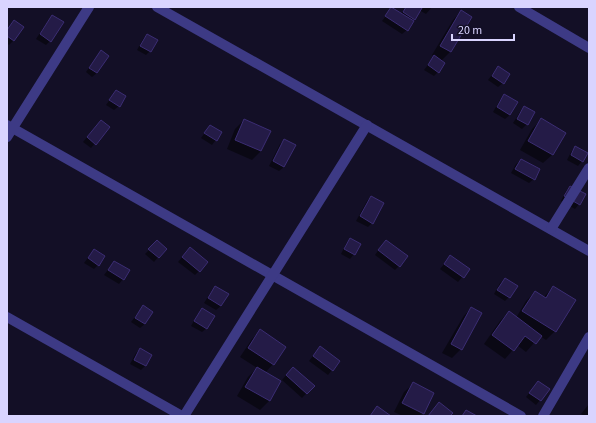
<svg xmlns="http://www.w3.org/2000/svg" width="596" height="423" font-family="'Source Sans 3',sans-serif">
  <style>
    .shadow { fill: #0007 }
    .building { fill: #241b47; stroke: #3b2d73 }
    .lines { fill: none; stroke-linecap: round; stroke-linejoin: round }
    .minor { stroke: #3d3a85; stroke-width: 10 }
  </style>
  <rect width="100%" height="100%" fill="#130f26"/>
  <g class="shadow">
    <path d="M406,7H432L426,14L419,10L407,30L402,34L382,21L392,8L401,14Z"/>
    <path d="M461,11L471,17L450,52L441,61L438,72L434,76L424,70L434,57L432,55L453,20Z"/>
    <path d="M53,16L50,41L46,45L36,39L48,21Z"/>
    <path d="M14,21L13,41L9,45L7,43V30Z"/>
    <path d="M147,35L150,51L146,55L137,50L143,39Z"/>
    <path d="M101,51L97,73L92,77L86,72Z"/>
    <path d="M498,67L503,83L498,87L488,80Z"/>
    <path d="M116,91L119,106L114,110L106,105Z"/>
    <path d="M504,96L510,115L505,119L493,112L500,100Z"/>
    <path d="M524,107L527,124L522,129L513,123L520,112Z"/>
    <path d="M244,120L261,151L252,160L227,149L235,129Z"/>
    <path d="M541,120L564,133L552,155L543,163L520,150L532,129Z"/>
    <path d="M97,125L109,127L91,148L83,142Z"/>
    <path d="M210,126L221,133L212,145L201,138Z"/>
    <path d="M285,140L284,167L279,171L269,166L280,144Z"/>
    <path d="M576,147L582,161L578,166L567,160L571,152Z"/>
    <path d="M521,160L534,179L529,183L511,173L516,164Z"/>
    <path d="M570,187L579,204L575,209L561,201L566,191Z"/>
    <path d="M371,197L372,223L368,227L356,221L367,201Z"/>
    <path d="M350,239L354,254L350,259L341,254L346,244Z"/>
    <path d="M157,242L165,249L154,262L145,254Z"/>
    <path d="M382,245L399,266L395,270L375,255Z"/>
    <path d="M190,248L199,271L195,275L178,262Z"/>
    <path d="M94,250L98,265L94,269L84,263Z"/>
    <path d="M451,256L469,269L458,282L440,269Z"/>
    <path d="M114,262L123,279L119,284L104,275Z"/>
    <path d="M505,279L509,297L505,301L494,294L500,283Z"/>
    <path d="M215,287L221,306L216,310L204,303L211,292Z"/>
    <path d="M553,287L555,331L546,340L540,336L526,352L517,345L505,359L484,344L500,321L509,312L516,318L526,301L535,292L544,297Z"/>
    <path d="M143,307L145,324L140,328L131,322Z"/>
    <path d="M471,308L480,313L461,349L452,358L442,353L463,317Z"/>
    <path d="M202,309L207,328L202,332L191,326L198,314Z"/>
    <path d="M261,330L273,364L265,373L280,381L269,401L260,410L237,396L248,377L257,368L240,357L252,339Z"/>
    <path d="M320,347L339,361L328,375L309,361Z"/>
    <path d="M140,349L151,355L145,366L141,370L130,364L136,353Z"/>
    <path d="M289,372L313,386L302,398L282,380Z"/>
    <path d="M538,382L540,400L536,405L526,397Z"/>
    <path d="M413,384L423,413L420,416H403L394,412L404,392Z"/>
    <path d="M589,404V416H585L581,414Z"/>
  </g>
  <g class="building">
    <path d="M391,7L414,21L408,31L385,16Z"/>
    <path d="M406,7H420L422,8L415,20L403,12Z"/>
    <path d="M461,10L472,17L451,52L440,46Z"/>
    <path d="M52,15L64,22L51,42L40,34Z"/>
    <path d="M14,20L24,27L14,41L7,36V30Z"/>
    <path d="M147,34L158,40L151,52L140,46Z"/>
    <path d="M101,50L109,56L97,73L89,68Z"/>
    <path d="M434,55L445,63L439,73L428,65Z"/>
    <path d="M498,66L510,74L504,84L492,76Z"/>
    <path d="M116,90L126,96L120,107L109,100Z"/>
    <path d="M504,94L518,102L510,115L497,107Z"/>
    <path d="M524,106L535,112L528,125L517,119Z"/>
    <path d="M541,118L566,133L553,155L528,141Z"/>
    <path d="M244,119L271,131L261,151L235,140Z"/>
    <path d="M101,120L110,127L96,145L87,137Z"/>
    <path d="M210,125L222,132L217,141L204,133Z"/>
    <path d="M284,139L296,145L284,167L273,161Z"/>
    <path d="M575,146L588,153L583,162L571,155Z"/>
    <path d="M521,159L540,169L535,180L515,169Z"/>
    <path d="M570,186L586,194L580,205L564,196Z"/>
    <path d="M371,196L384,203L373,224L360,216Z"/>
    <path d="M350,238L361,244L355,255L344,249Z"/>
    <path d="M157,240L167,249L159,258L148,249Z"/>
    <path d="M386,240L408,256L400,267L378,250Z"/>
    <path d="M190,247L208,262L200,272L182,257Z"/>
    <path d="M94,249L105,256L99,266L88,258Z"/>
    <path d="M450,255L470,269L464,278L444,264Z"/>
    <path d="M114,261L130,270L124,280L108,270Z"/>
    <path d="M505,278L518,286L510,298L497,290Z"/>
    <path d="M215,286L229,294L221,306L208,298Z"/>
    <path d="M553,286L576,300L556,332L522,311L535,291L546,298Z"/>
    <path d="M143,305L153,312L145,324L135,318Z"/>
    <path d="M471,307L482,313L462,350L451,344Z"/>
    <path d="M202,308L215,316L207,329L194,321Z"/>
    <path d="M509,311L542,336L536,344L525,336L514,351L492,335Z"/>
    <path d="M260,329L286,347L274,365L248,348Z"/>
    <path d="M320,346L340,361L333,371L313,356Z"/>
    <path d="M140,348L152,355L146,366L134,360Z"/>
    <path d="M257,367L281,381L270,401L245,387Z"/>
    <path d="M293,367L315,386L307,394L286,375Z"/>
    <path d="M538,381L550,389L541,401L529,393Z"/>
    <path d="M413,382L434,393L424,414L402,403Z"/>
    <path d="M439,402L453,413L450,416H428Z"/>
    <path d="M377,406L391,416H370Z"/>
    <path d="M466,410L477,416H462Z"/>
  </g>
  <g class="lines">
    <g class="minor">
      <path d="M157,7L589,251"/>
      <path d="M519,7L589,48"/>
      <path d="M7,125L521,416"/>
      <path d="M7,137L89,7"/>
      <path d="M551,229L589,168"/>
      <path d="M7,317L182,416"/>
      <path d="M184,416L367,125"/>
      <path d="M543,416L589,337"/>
    </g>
  </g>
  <rect width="596" height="423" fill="none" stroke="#d9d4ff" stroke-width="16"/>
  <path d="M452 34v6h62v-6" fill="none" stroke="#d9d4ff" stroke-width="2"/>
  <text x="458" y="34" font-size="12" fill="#d9d4ff" stroke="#130f26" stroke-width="3" paint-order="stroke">20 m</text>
</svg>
